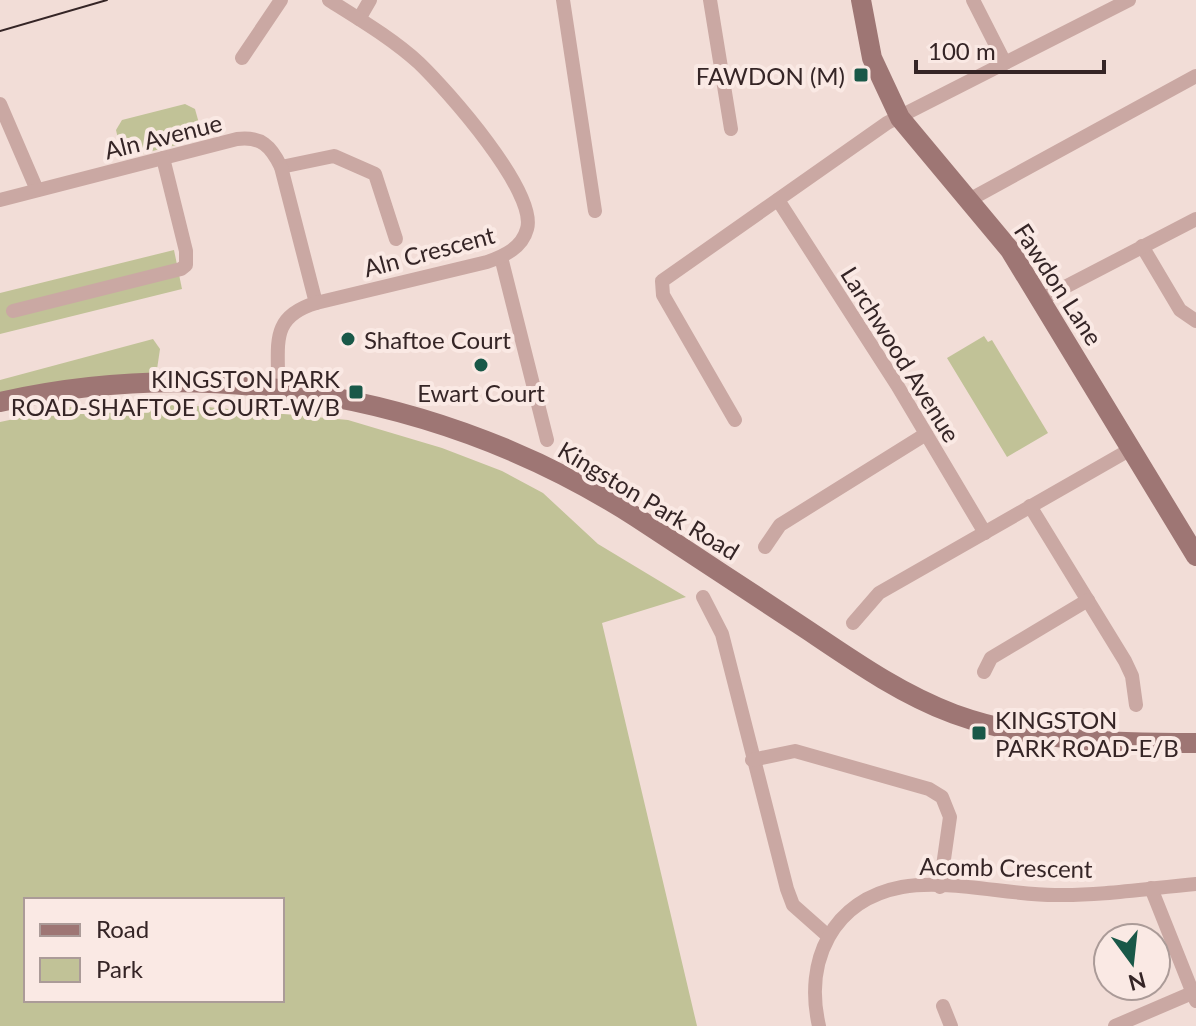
<svg xmlns="http://www.w3.org/2000/svg" width="1196" height="1026" font-family="Lato,sans-serif">
  <style>
    .green { fill: #c1c297; fill-rule: evenodd }
    .lines { fill: none; stroke-linecap: round; stroke-linejoin: round }
    .street { stroke: #caa8a3; stroke-width: 14 }
    .secondary { stroke: #9e7674; stroke-width: 20 }
    .tram { stroke: #352526; stroke-width: 2 }
    .poi-dot { fill: #195848; stroke: #fae9e4; stroke-width: 3 }
    .labels { text-anchor: middle; dominant-baseline: central; stroke-width: 8; stroke-linejoin: round; paint-order: stroke }
    .poi-label { font-size: 24px; fill: #352526; stroke: #fae9e4; text-anchor: end }
    .street-label { font-size: 24px; fill: #352526; stroke: #fae9e4 }
  </style>
  <rect width="100%" height="100%" fill="#f2ddd7"/>
  <g class="green">
    <path d="M185,104L195,109L202,134L200,139L125,158L122,156L116,130L122,120Z"/>
    <path d="M174,250L182,289L0,334V293Z"/>
    <path d="M984,336L988,342L992,340L1048,433L1007,457L947,358Z"/>
    <path d="M153,339L160,349L156,376L0,394V380Z"/>
    <path d="M153,402L348,420L442,448L502,471L543,493L598,544L686,597L602,623L697,1026H0V422L71,407ZM26,900H282V1000H26Z"/>
  </g>
  <g class="lines">
    <g class="street">
      <path d="M563,0L595,211"/>
      <path d="M710,0L731,129"/>
      <path d="M973,0L1005,63"/>
      <path d="M359,19L370,0"/>
      <path d="M242,58L281,0"/>
      <path d="M0,104L37,190"/>
      <path d="M281,167L334,156L375,174L396,239"/>
      <path d="M0,200L237,139C261,136 271,146 281,167L316,303"/>
      <path d="M778,200L897,385L985,533"/>
      <path d="M969,200L1196,76"/>
      <path d="M1142,246L1180,310L1196,321"/>
      <path d="M501,257L547,440"/>
      <path d="M1040,300L1196,219"/>
      <path d="M13,311L181,269L186,265V251L163,158"/>
      <path d="M278,386C279,345 269,317 316,303L487,262C504,256 522,248 527,229C538,192 446,89 419,63C393,39 359,19 329,0"/>
      <path d="M735,420L663,295L662,281L887,123L1129,0"/>
      <path d="M1030,506L1125,661L1132,676L1136,705"/>
      <path d="M765,547L780,525L926,434"/>
      <path d="M703,597L722,634L787,889L793,905L828,936"/>
      <path d="M853,623L879,593L1131,449"/>
      <path d="M984,672L991,658L1088,600"/>
      <path d="M752,760L795,751L929,789L942,797L950,817L940,887"/>
      <path d="M1151,888L1196,1001"/>
      <path d="M943,1006L951,1026"/>
      <path d="M819,1026C804,961 832,900 902,887C949,879 1008,895 1055,895C1102,896 1150,888 1196,884"/>
      <path d="M1115,1026L1192,993"/>
    </g>
    <g class="secondary">
      <path d="M861,0L872,58L900,118L1010,250L1196,556"/>
      <path d="M0,402C216,353 450,398 636,517C694,555 751,593 809,631C855,662 901,694 954,714C1031,742 1115,743 1196,743"/>
    </g>
    <path class="tram" d="M0,31L107,0"/>
  </g>
  <g class="poi-dot">
    <rect x="853" y="67" width="16" height="16" rx="4"/>
    <circle cx="348" cy="339" r="8"/>
    <circle cx="481" cy="365" r="8"/>
    <rect x="348" y="384" width="16" height="16" rx="4"/>
    <rect x="971" y="725" width="16" height="16" rx="4"/>
  </g>
  <g class="labels">
    <g class="poi-label">
      <text x="845" y="75">FAWDON (M)</text>
      <text x="364" y="339" text-anchor="start">Shaftoe Court</text>
      <text x="340" y="378">KINGSTON PARK<tspan x="340" dy="28">ROAD-SHAFTOE COURT-W/B</tspan></text>
      <text x="481" y="392" text-anchor="middle">Ewart Court</text>
      <text x="995" y="719" text-anchor="start">KINGSTON<tspan x="995" dy="28">PARK ROAD-E/B</tspan></text>
    </g>
    <g class="street-label">
      <text transform="translate(163 136) rotate(-14)">Aln Avenue</text>
      <text transform="translate(429 251) rotate(-15)">Aln Crescent</text>
      <text transform="translate(1059 284) rotate(57)">Fawdon Lane</text>
      <text transform="translate(901 354) rotate(58)">Larchwood Avenue</text>
      <text transform="translate(649 500) rotate(31)">Kingston Park Road</text>
      <text transform="translate(1006 867) rotate(1)">Acomb Crescent</text>
    </g>
  </g>
  <rect x="24" y="898" width="260" height="104" fill="#fae9e4" stroke="#ab9b98" stroke-width="2"/>
  <rect x="40" y="924" width="40" height="12" fill="#9e7674" stroke="#ab9b98" stroke-width="2"/>
  <text x="96" y="938" font-size="24" fill="#352526">Road</text>
  <rect x="40" y="958" width="40" height="24" fill="#c1c297" stroke="#ab9b98" stroke-width="2"/>
  <text x="96" y="978" font-size="24" fill="#352526">Park</text>
  <g transform="translate(1132 962) rotate(165)"><circle r="38" fill="#fae9e4" stroke="#ab9b98" stroke-width="2"/>
  <path d="M0-6L14 30L0 20L-14 30Z" fill="#195848"/>
  <text y="-12" font-size="22" font-weight="bold" text-anchor="middle" fill="#352526">N</text>
  </g>
  <path d="M916 60v12h188v-12" fill="none" stroke="#352526" stroke-width="4"/>
  <text x="928" y="60" font-size="24" fill="#352526" stroke="#fae9e4" stroke-width="6" paint-order="stroke">100 m</text>
</svg>
